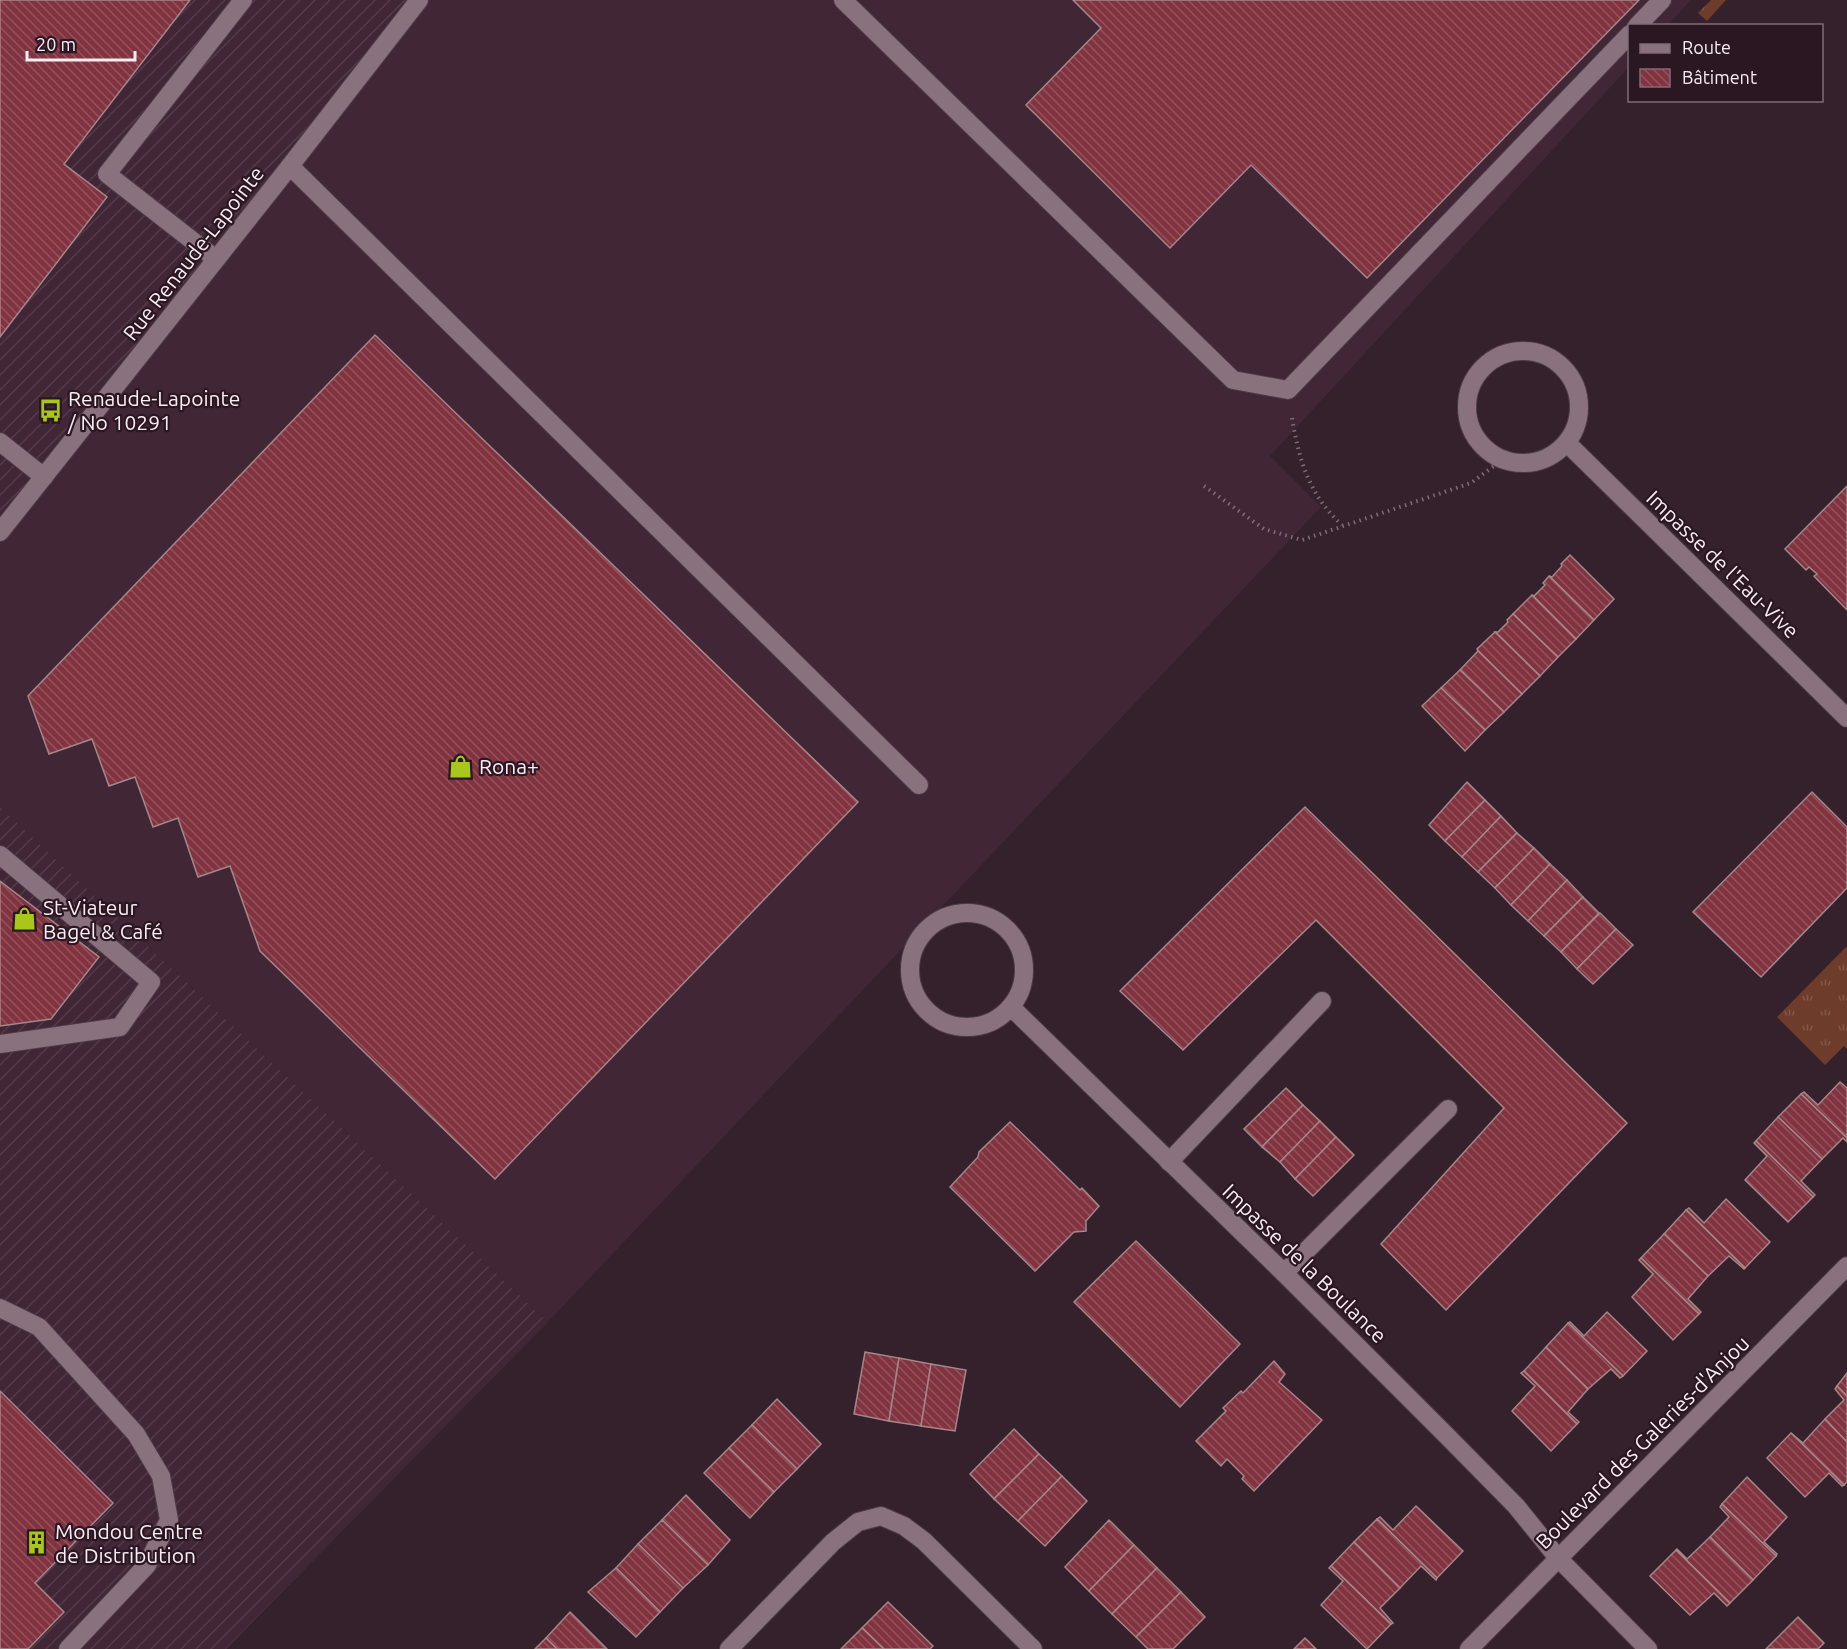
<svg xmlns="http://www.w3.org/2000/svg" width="1847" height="1649" font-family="Ubuntu,sans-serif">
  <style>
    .built { fill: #412635 }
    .industrial { fill: url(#industrial-furrows) }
    .grass { fill: url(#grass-tufts) }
    .building { fill: url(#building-back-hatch); stroke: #a48789; stroke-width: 1.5 }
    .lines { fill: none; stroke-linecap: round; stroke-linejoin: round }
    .minor-casing { stroke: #4d3c45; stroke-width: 20 }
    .path { stroke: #7e6c76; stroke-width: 4; stroke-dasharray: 1.5 4.5; stroke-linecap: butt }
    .minor { stroke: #8a717e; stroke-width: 18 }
    .labels { text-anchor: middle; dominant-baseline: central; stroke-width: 4.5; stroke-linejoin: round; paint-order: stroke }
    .street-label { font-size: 21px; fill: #faecf3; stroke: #2b1722 }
    .poi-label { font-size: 21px; fill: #faecf3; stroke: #2b1722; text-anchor: start }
  </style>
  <defs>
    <pattern id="industrial-furrows" width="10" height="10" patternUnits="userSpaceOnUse" patternTransform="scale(1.5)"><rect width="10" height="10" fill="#412635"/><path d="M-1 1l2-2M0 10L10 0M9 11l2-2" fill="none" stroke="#543b49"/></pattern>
    <pattern id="grass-tufts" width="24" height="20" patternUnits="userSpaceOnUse" patternTransform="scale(1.5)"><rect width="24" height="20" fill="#6e3c2a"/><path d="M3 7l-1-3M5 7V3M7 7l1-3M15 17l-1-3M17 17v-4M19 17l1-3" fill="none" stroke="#845849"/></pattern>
    <pattern id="building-back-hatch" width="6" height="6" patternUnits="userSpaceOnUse" patternTransform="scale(1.5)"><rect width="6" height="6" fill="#813440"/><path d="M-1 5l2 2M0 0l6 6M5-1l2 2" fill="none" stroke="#94525c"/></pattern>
  </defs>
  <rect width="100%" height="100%" fill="#35212c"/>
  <path class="built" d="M419,0H1691L1668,25L1630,26L1629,67L1270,456L1321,507L548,1322L0,807V532Z"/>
  <g class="industrial">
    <path d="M0,0H422L0,533Z"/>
    <path d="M0,807L548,1322L226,1649H0Z"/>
  </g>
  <g class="grass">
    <path d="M1711,0H1726L1707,21L1698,13Z"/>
    <path d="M1847,946V1049L1844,1046L1825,1065L1777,1017Z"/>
  </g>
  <g class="building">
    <path d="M0,0H190L64,164L107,197L0,337Z"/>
    <path d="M1073,0H1639L1367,278L1251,165L1170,248L1026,105L1101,28Z"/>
    <path d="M375,335L858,802L495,1179L260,951L230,866L198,877L178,818L153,827L135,777L109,786L92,739L49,754L28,696Z"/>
    <path d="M1847,486V610L1814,576L1817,574L1809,567L1806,570L1785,549Z"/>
    <path d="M1570,555L1614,599L1594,620L1549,576L1552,577L1562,566L1561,564Z"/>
    <path d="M1549,576L1594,620L1576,639L1532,595L1534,596L1545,585L1543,583Z"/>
    <path d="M1532,595L1576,639L1558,657L1513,614Z"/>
    <path d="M1513,614L1558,657L1540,676L1495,632H1498L1508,622L1507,620Z"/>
    <path d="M1495,632L1540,676L1522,694L1478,651L1477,649Z"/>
    <path d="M1478,651L1522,694L1504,712L1460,670Z"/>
    <path d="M1460,670L1504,712L1485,730L1441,688Z"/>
    <path d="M1441,688L1485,730L1465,751L1422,706Z"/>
    <path d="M1467,782L1485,800L1445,841L1429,825Z"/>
    <path d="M1812,792L1847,827V888L1761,977L1693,912Z"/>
    <path d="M1485,800L1501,816L1462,857L1445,841Z"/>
    <path d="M1305,807L1627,1123L1446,1310L1381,1244L1504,1108L1316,920L1183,1050L1120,991Z"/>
    <path d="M1501,816L1517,833L1478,872L1462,857Z"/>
    <path d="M1517,833L1534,848L1495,888L1478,872Z"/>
    <path d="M1534,848L1550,864L1511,905L1495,888Z"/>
    <path d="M1550,864L1567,880L1528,921L1511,905Z"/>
    <path d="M1567,880L1583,897L1544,936L1528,921Z"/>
    <path d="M0,881L99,957L51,1019L0,1026Z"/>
    <path d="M1583,897L1599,913L1561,952L1544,936Z"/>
    <path d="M1600,913L1616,929L1577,969L1561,952Z"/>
    <path d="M1616,929L1633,945L1593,984L1577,969Z"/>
    <path d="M1840,1082L1847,1088V1138L1801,1094L1804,1092L1818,1105Z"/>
    <path d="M1286,1088L1303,1105L1262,1147L1244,1129Z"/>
    <path d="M1801,1094L1847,1138V1142L1843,1138L1822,1159L1778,1117Z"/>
    <path d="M1303,1105L1320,1121L1280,1162L1262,1147Z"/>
    <path d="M1778,1117L1822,1159L1801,1181L1815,1195L1813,1197L1756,1141Z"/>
    <path d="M1320,1121L1336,1137L1295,1179L1280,1162Z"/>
    <path d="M1010,1122L1080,1190L1082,1188L1099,1206L1086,1221V1231L1074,1232L1035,1271L950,1187L978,1157L979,1152Z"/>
    <path d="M1336,1137L1354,1155L1313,1196L1295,1179Z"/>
    <path d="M1756,1141L1813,1197L1788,1222L1745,1180L1767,1156L1754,1143Z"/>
    <path d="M1726,1199L1770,1242L1745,1268L1686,1210L1689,1208L1704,1223Z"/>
    <path d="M1686,1210L1745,1268L1744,1269L1729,1256L1708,1276L1672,1244L1664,1234Z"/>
    <path d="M1664,1234L1708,1276L1688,1299L1701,1312L1699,1314L1641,1258Z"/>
    <path d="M1136,1241L1240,1344L1180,1407L1074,1302Z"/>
    <path d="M1641,1258L1699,1314L1673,1340L1632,1297L1653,1274L1639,1260Z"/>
    <path d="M1607,1312L1647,1351L1623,1376L1568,1323L1570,1322L1584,1336Z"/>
    <path d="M1568,1323L1623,1376L1620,1378L1611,1369L1588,1389L1558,1360L1546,1347Z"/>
    <path d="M1546,1347L1588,1389L1568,1412L1579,1422L1577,1424L1524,1371Z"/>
    <path d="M865,1352L899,1358L889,1421L854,1414Z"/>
    <path d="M899,1358L931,1364L921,1426L889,1421Z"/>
    <path d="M1274,1361L1285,1374L1279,1382L1322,1420L1254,1491L1242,1479L1244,1476L1227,1459L1221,1466L1196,1441L1226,1411L1223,1408L1241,1391L1243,1393Z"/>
    <path d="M931,1364L966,1370L955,1431L921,1426Z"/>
    <path d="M1524,1371L1577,1424L1551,1451L1512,1411L1535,1386L1521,1373Z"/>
    <path d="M1847,1373V1396L1837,1386Z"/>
    <path d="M1837,1386L1847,1396V1442L1825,1419L1844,1400L1835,1389Z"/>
    <path d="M0,1391L113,1503L35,1583L64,1612L28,1649H0Z"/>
    <path d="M777,1399L821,1444L797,1469L752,1425Z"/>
    <path d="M1825,1419L1847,1442V1482L1844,1485L1791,1433L1803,1443Z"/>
    <path d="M752,1425L797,1469L774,1492L729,1448Z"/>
    <path d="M1014,1429L1039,1454L994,1499L970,1474Z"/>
    <path d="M1791,1433L1844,1485L1842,1486L1829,1473L1805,1497L1767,1458Z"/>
    <path d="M729,1448L774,1492L750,1518L704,1473Z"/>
    <path d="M1039,1454L1062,1476L1018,1521L994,1499Z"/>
    <path d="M1062,1476L1087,1501L1045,1546L1018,1521Z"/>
    <path d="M1747,1477L1787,1517L1764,1542L1777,1554L1776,1556L1722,1504Z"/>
    <path d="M686,1495L730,1540L708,1565L662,1520Z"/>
    <path d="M1722,1504L1776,1556L1753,1580L1710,1537L1729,1517L1720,1507Z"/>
    <path d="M1416,1506L1463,1551L1437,1578L1377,1519L1380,1517L1393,1530Z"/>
    <path d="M1377,1519L1437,1578L1436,1580L1421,1566L1400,1588L1354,1542Z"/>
    <path d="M662,1520L708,1565L683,1588L638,1544Z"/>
    <path d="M1109,1520L1134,1545L1089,1591L1065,1567Z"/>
    <path d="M1710,1537L1753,1580L1730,1603L1676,1550L1677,1549L1687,1559Z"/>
    <path d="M1354,1542L1400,1588L1380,1608L1393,1623L1391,1624L1331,1566Z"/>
    <path d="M638,1544L683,1588L660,1612L616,1568Z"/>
    <path d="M1134,1545L1157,1568L1112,1614L1089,1591Z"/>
    <path d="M1676,1550L1730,1603L1727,1606L1714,1593L1690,1615L1650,1576Z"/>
    <path d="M1331,1566L1391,1624L1367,1649L1321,1605L1343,1581L1329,1568Z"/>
    <path d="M616,1568L660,1612L636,1637L588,1592Z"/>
    <path d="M1157,1568L1181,1592L1136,1637L1112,1614Z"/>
    <path d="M1181,1592L1205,1617L1173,1649H1148L1136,1637Z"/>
    <path d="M888,1602L933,1646L930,1649H884L862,1628Z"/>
    <path d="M570,1612L607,1649H557L546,1638Z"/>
    <path d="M1798,1617L1824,1643L1818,1649H1766Z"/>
    <path d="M862,1628L884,1649H841Z"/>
    <path d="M546,1638L557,1649H535Z"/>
    <path d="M1305,1638L1316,1649H1294Z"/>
  </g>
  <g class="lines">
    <defs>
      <g id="minor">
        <path d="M843,0L1233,380L1288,390L1630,34"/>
        <path d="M1637,26L1662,0"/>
        <path d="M290,166L919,785"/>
        <path d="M216,259L107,174L243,0"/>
        <circle cx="1523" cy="407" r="56"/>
        <path d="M0,442L44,477"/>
        <path d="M1567,443L1847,718"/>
        <path d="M0,532L290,166L419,0"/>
        <path d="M0,855L151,982L120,1027L0,1044"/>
        <circle cx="967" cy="970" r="57"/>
        <path d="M1011,1007L1284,1273L1448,1437L1516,1506L1558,1558L1648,1649"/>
        <path d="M1169,1162L1322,1001"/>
        <path d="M1284,1273L1448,1109"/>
        <path d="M0,1308L39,1327L136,1434L161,1476L169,1520L147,1565L68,1649"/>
        <path d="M729,1649L833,1542L858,1522L881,1516L904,1526L924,1541L1033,1649"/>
        <path d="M1469,1649L1847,1266"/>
      </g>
    </defs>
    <use href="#minor" class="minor-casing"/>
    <g class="path">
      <path d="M1292,418C1299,460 1309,495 1342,525"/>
      <path d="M1204,486L1264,529L1302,540L1471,483L1502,460"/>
    </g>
    <use href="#minor" class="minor"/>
  </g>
  <defs>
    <symbol id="bus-bare" viewBox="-9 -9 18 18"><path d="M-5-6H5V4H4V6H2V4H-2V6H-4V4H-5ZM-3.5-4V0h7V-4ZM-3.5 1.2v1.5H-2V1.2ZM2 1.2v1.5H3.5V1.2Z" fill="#a9c71b" stroke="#2b1722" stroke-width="2.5" paint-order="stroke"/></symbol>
    <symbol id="shop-bare" viewBox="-9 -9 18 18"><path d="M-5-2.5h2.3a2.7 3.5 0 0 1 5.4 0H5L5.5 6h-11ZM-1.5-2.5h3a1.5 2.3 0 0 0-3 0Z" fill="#a9c71b" stroke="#2b1722" stroke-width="2.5" paint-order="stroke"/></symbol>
    <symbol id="building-bare" viewBox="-9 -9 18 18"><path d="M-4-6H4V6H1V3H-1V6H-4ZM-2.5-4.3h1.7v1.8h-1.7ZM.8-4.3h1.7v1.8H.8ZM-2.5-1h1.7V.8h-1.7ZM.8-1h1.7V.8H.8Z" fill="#a9c71b" stroke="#2b1722" stroke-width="2.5" paint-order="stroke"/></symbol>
  </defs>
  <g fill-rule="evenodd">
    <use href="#bus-bare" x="34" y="394" width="33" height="33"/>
    <use href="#shop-bare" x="444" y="750" width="33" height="33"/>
    <use href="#shop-bare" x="8" y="902" width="33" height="33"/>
    <use href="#building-bare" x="20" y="1526" width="33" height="33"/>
  </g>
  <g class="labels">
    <g class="street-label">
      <text transform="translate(193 253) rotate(-52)">Rue Renaude-Lapointe</text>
      <text transform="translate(1723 564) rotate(44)">Impasse de l'Eau-Vive</text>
      <text transform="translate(1305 1263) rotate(44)">Impasse de la Boulance</text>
      <text transform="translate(1642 1442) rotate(-45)">Boulevard des Galeries-d'Anjou</text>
    </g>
    <g class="poi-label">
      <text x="68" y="398">Renaude-Lapointe<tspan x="68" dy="24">/ No 10291</tspan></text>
      <text x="479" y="766">Rona+</text>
      <text x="43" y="907">St-Viateur<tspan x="43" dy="24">Bagel &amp; Café</tspan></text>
      <text x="55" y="1531">Mondou Centre<tspan x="55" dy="24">de Distribution</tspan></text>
    </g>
  </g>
  <rect x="1628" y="24" width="195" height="78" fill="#2b1722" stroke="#7e6c76" stroke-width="1.5"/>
  <rect x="1640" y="44" width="30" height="9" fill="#8a717e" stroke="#7e6c76" stroke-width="1.5"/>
  <text x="1682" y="54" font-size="18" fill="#faecf3">Route</text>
  <rect x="1640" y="69" width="30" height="18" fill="url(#building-back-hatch)" stroke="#7e6c76" stroke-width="1.5"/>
  <text x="1682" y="84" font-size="18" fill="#faecf3">Bâtiment</text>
  <path d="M27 51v9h108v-9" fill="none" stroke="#faecf3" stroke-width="3"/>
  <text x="36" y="51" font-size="18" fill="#faecf3" stroke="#2b1722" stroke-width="4.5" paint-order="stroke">20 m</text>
</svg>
